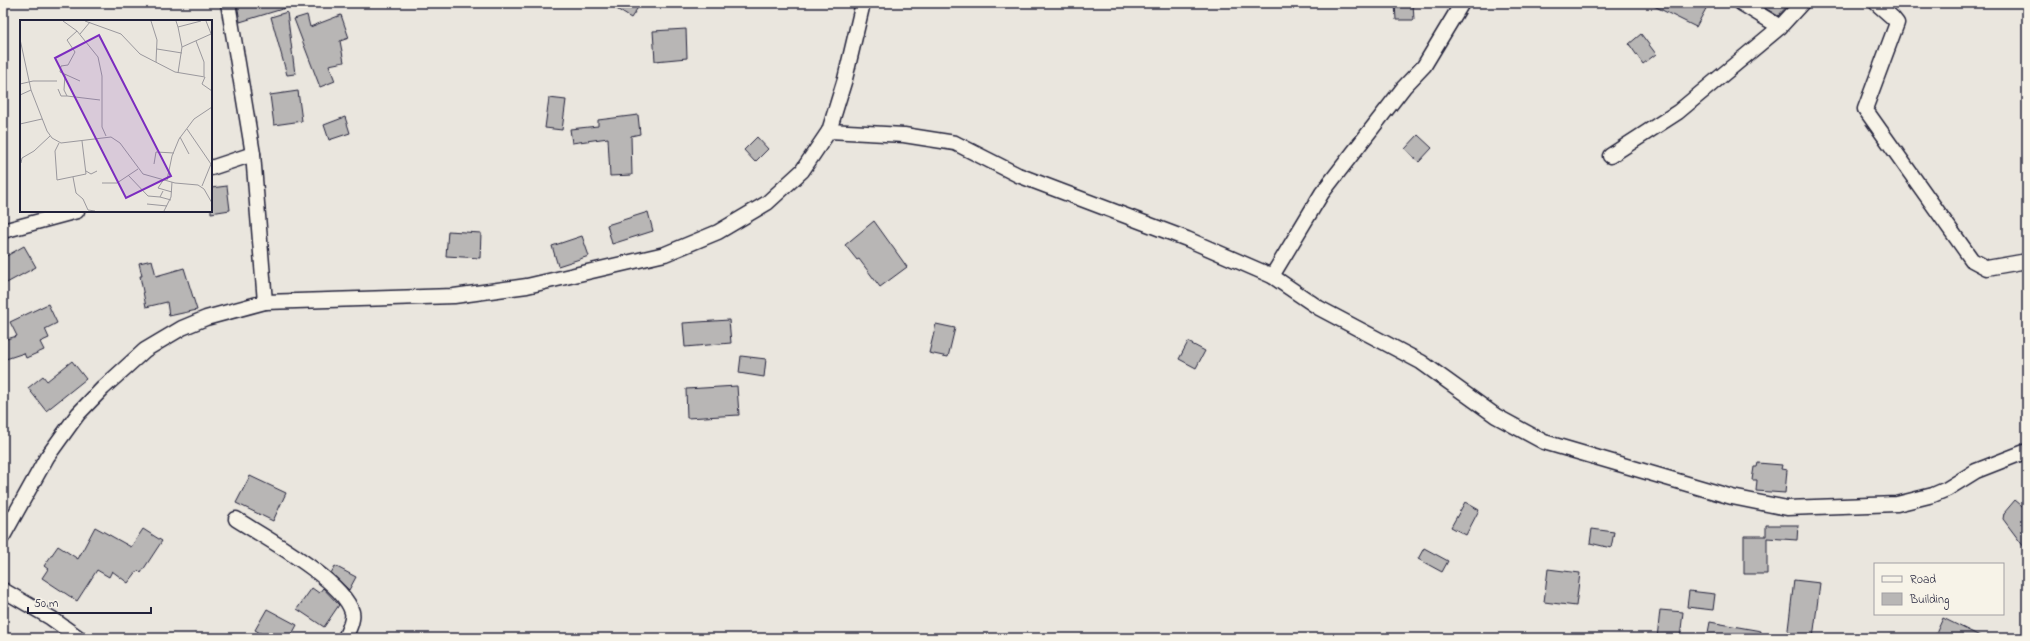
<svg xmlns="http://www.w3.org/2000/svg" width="2030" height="641" font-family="'Indie Flower',sans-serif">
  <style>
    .building { fill: #b8b6b5; stroke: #22223b }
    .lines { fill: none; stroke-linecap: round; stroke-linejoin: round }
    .street-casing { stroke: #22223b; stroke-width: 17 }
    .street { stroke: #f7f3e8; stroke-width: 14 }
    .inset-road { fill: none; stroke: #9a989d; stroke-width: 1 }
    .view { fill: #7b2cbf; fill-opacity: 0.15; stroke: #7b2cbf; stroke-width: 2 }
    .inset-edge { fill: none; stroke: #22223b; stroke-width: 2 }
  </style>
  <rect width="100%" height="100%" fill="#eae6de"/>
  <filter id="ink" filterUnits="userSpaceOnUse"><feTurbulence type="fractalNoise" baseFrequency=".025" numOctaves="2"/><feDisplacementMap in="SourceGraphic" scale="8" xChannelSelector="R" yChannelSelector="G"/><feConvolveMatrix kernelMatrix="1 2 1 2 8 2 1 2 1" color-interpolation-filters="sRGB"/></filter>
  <g filter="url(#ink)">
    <g class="building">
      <path d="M237,3H291L292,6L240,22Z"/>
      <path d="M607,3H641L631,18Z"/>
      <path d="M1395,3H1413L1414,20H1396Z"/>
      <path d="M1648,3H1709L1696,27Z"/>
      <path d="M1757,3H1790L1778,16Z"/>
      <path d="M287,12L295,74L287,75L271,17Z"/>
      <path d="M307,15L310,27L341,15L349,38L340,41L344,62L329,65L335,81L320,87L294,19Z"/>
      <path d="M686,29L687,58L655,61L653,31Z"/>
      <path d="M1641,34L1656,54L1643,64L1629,44Z"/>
      <path d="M298,91L302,121L274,125L270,95Z"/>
      <path d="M549,98L566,100L562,130L545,128Z"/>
      <path d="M638,115L640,134L631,136L632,175L610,176L608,138L572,143L570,129L598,126V120Z"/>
      <path d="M345,117L350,133L329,140L324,125Z"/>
      <path d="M1418,135L1432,148L1419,162L1405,149Z"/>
      <path d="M757,137L768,149L755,162L744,150Z"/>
      <path d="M227,186L230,210L211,213V188Z"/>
      <path d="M648,212L653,231L612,244L607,225Z"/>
      <path d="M874,221L907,267L880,287L859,259L857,260L845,245Z"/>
      <path d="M448,231L481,233L480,258L446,256Z"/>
      <path d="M582,236L589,256L558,266L552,246Z"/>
      <path d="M24,246L36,267L3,285V258Z"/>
      <path d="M152,260L156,276L184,268L197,310L169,316L167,302L146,307L140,276H142L139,263Z"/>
      <path d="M48,304L57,323L45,329L49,338L40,342L44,350L26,358L24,353L3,360V340L17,336L10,322Z"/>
      <path d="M729,320L731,343L685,347L683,323Z"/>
      <path d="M936,324L955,328L948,357L929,353Z"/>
      <path d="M1188,342L1205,351L1196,368L1179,359Z"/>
      <path d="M741,356L766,359L764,377L739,373Z"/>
      <path d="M72,361L86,379L46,411L28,388L43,376L47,381Z"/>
      <path d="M737,386L739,415L687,418L686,389Z"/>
      <path d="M1758,463L1782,465L1781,469L1787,470L1785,493L1756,491L1757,480H1752L1754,467H1757Z"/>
      <path d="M250,476L286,493L273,521L236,503Z"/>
      <path d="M2015,500L2027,510V551L2003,519L2004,513Z"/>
      <path d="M1465,502L1479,510L1466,535L1451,527Z"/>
      <path d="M1766,525H1798L1797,540L1767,538V574H1744V536H1766Z"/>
      <path d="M95,527L131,547L143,529L162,541L141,573L138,570L128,583L112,571L109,577L97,570L77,601L42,578L48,569L44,566L58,546L78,559Z"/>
      <path d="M1592,529L1614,532L1611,548L1590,543Z"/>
      <path d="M1424,548L1448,561L1442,572L1418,559Z"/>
      <path d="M335,566L356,577L349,590L331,573Z"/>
      <path d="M1548,569L1580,573L1576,606L1544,602Z"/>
      <path d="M1794,580L1820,583L1813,638H1787Z"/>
      <path d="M312,588L319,593L323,588L339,605L324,627L297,609Z"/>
      <path d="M1689,591L1715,594L1713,610L1687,607Z"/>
      <path d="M267,609L297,625L290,638H269L255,630Z"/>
      <path d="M1660,610L1683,612L1680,638H1657Z"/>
      <path d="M1943,618L1984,638H1934Z"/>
      <path d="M1710,622L1761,631L1760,638H1707Z"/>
    </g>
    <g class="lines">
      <defs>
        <g id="street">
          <path d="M228,3L253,154L265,302"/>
          <path d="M1741,3L1780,27"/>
          <path d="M1876,3L1893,18L1897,23L1865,109L1972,260L1987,268L2027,261"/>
          <path d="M829,131L904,135L955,143L1018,175L1187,239L1272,276L1319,308L1421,362L1496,416L1544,442L1732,497L1787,508L1897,504L1933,495L1947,489L1976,471L2027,451"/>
          <path d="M1610,156L1678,112L1780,27L1802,3"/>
          <path d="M211,168L253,154"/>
          <path d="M3,231L77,211"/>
          <path d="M1272,276L1322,193L1404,87L1424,66L1462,3"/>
          <path d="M236,519C264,537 343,580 352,612C354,620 348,631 345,638"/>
          <path d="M3,536L47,457L78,414L103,388L145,350L182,328L206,318L265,302L454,296L527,286L665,254L718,232L767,203L802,171L829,131L845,79L863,3"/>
          <path d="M3,590L51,618L79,638"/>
        </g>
      </defs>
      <use href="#street" class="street-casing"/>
      <use href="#street" class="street"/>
    </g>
  </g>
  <g transform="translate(20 20)">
    <rect width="192" height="192" fill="#eae6de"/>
    <path class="inset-road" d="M43,1L57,11L78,37L82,56V107L86,116M65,1L101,14L120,34L155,52L185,57L182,64L192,71M131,1L137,20L136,42M156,1L158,7L181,1M186,1L192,16M158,7L162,27L158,53M57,11L47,20L55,32L48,45L41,46L40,52L60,61M60,14L70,2M0,19L11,70L27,111L32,118L41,123L91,117L100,123L123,154L155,163L178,165L184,169L192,183M176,21L184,42V56M162,27L191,14M137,29L162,33M45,54L44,70L47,76L80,80M0,64L13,61H37M38,69L41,76H47M0,75L11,70M0,104L22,99M167,109L191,144L182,166M160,117L169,134M39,123L35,131L37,160L66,154L62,121M1,143L2,138L14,131L30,116M134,144L136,132L154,133M66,151L71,154L77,151M108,155L128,176L140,177M53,157L56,173L63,179L68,190L75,191M144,159L138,168L152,172M147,160L152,136L159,119L174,99L192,87M82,163H97L118,149M143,171L140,177L151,180M127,184L147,186M144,191L151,177L152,162"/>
    <path class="view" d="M79,15L151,156L106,178L35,38Z"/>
    <rect width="192" height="192" class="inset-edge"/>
  </g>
  <rect width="2030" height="641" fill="none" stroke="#f7f3e8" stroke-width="16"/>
  <rect x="8" y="8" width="2014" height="625" fill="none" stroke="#22223b" stroke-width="1.5" filter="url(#ink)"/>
  <rect x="1874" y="563" width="130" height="52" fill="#f7f3e8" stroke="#a29fa3"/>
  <rect x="1882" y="576" width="20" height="6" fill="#f7f3e8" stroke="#a29fa3"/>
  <text x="1910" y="583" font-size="12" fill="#22223b">Road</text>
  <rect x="1882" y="593" width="20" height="12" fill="#b8b6b5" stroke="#a29fa3"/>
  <text x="1910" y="603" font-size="12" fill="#22223b">Building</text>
  <path d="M28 607v6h123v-6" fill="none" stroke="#22223b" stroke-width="2"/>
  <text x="34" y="607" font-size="12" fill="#22223b" stroke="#f7f3e8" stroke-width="3" paint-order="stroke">50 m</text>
</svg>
